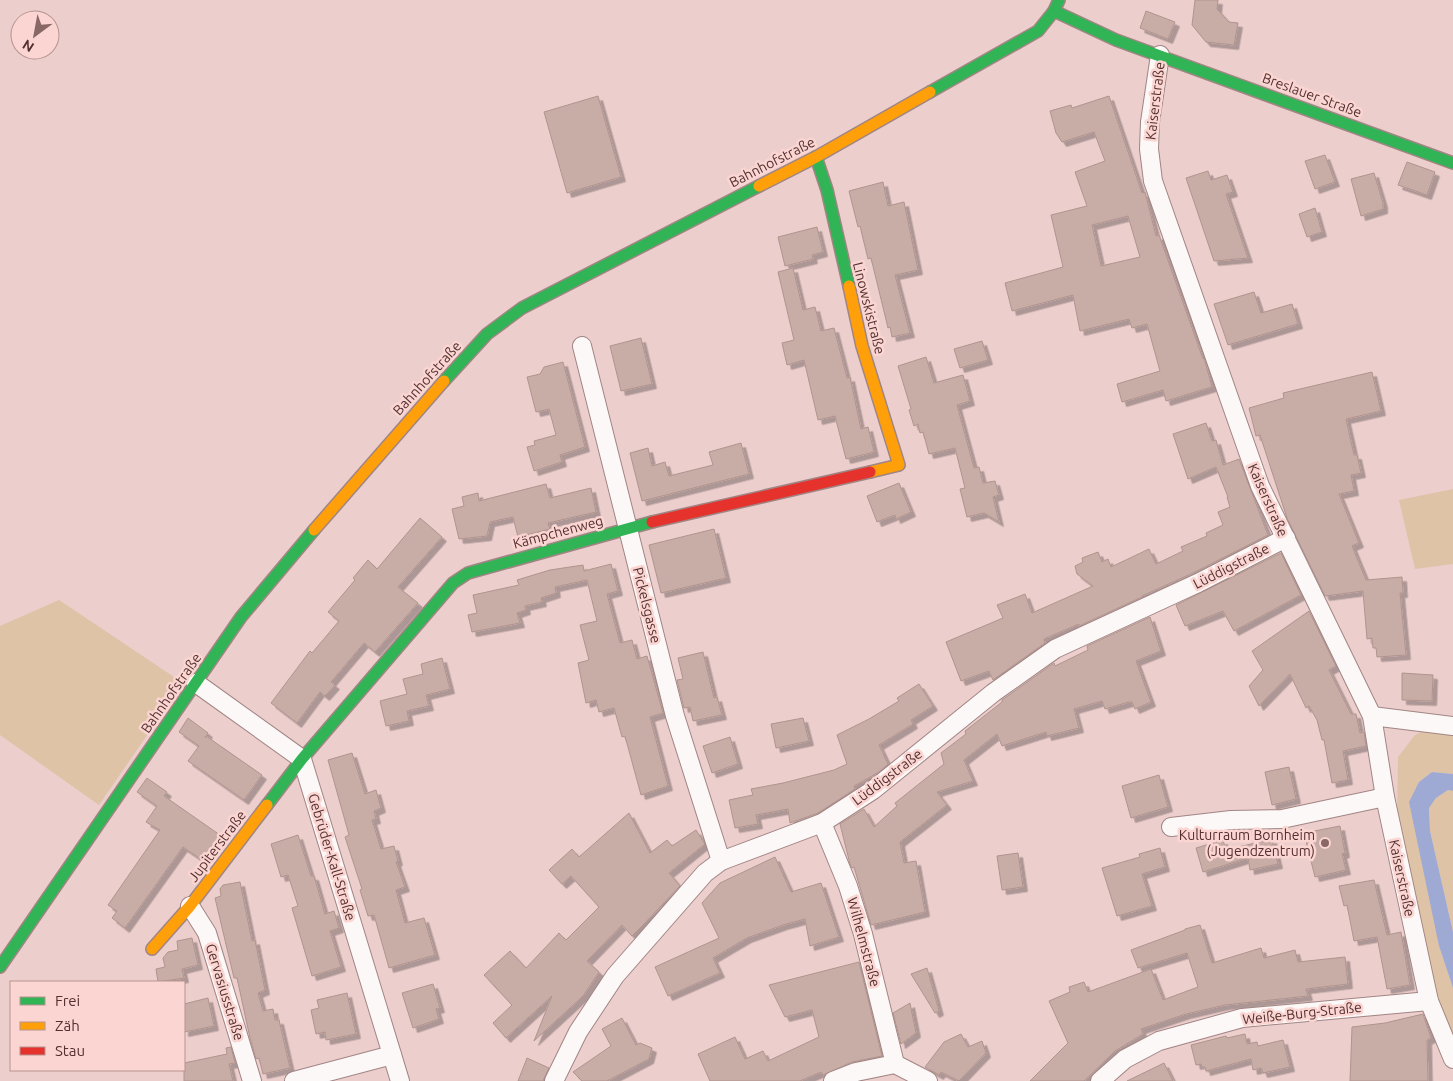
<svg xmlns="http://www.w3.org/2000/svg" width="1453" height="1081" font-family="Ubuntu,sans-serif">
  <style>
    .green { fill: #dfc3a6 }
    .water { fill: #9eaad4 }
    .building { fill: #c8aca6; stroke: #b0948d; fill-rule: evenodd; filter: url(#shadow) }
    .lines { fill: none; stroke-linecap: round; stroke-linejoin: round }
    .street-casing { stroke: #a18584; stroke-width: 20 }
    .fast-casing { stroke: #a18584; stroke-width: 14 }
    .slow-casing { stroke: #a18584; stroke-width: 14 }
    .jam-casing { stroke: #a18584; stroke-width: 14 }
    .street { stroke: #fcf8f7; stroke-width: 18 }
    .fast { stroke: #30b455; stroke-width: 11 }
    .slow { stroke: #ff9f0a; stroke-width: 11 }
    .jam { stroke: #e5322d; stroke-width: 11 }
    .poi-dot { fill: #896765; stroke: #fad5d2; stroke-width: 2 }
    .labels { text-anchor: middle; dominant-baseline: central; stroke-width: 5; stroke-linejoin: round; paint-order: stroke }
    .street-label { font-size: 14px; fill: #53302e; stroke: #fad5d2 }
    .poi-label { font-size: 14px; fill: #53302e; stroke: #fad5d2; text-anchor: end }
  </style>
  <defs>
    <filter id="shadow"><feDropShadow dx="4.5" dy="4.5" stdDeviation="0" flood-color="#0004"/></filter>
  </defs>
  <rect width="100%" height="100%" fill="#eccecc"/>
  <g class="green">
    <path d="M1453,489V564L1415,569L1399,500Z"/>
    <path d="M59,600L183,683L99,805L0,735V626Z"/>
    <path d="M1421,732L1453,733V774L1432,772L1419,782L1439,946L1453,988V1040L1436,1001L1397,822L1398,757L1415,735Z"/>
    <path d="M1448,790L1453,791V932L1430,831L1429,807L1436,798Z"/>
  </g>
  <path class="water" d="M1432,772L1453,774V791L1448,790L1436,798L1429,808L1430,831L1453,932V988L1439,946L1409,802L1419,782Z"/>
  <g class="building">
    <path d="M1195,0H1218L1217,9L1229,22L1238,23L1234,45L1206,42L1192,25Z"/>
    <path d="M1146,11L1175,22L1168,39L1140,28Z"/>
    <path d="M598,96L621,177L567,193L544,112Z"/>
    <path d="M1109,96L1142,193L1145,192L1156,236L1159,235L1203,359L1204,358L1212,387L1166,401L1163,390L1122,402L1117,384L1160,371L1147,324L1132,328L1129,319L1080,331L1073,295L1012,311L1005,283L1063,267L1051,215L1087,206L1075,172L1105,161L1094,132L1062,142L1056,133L1050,111L1071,105L1072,108ZM1128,216L1140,257L1101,266L1092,225Z"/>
    <path d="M1325,155L1335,182L1315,189L1305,161Z"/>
    <path d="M1407,162L1435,172L1427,195L1398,185Z"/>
    <path d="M1208,171L1211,180L1227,175L1233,192L1226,194L1248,258L1214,261L1186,178Z"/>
    <path d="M1374,173L1383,203V209L1361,216L1351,179Z"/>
    <path d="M883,182L888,206L904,202L918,270L895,275L910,333L892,337L890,327L888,328L871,258L868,259L860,226L858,227L849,191Z"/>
    <path d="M1315,208L1322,232L1307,237L1299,214Z"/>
    <path d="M817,227L823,252L812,255L813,259L785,266L778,237Z"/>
    <path d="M793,268L803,310L815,307L821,331L834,328L847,378L850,377L861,429L868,427L874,452L846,459L835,416L818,420L804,360L787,365L782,343L794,340L778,272Z"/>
    <path d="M1254,292L1261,313L1292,304L1298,324L1228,345L1214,304Z"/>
    <path d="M641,338L652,384L621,391L610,346Z"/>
    <path d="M982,341L988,360L960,368L954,349Z"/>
    <path d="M926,357L934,383L963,375L970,401L957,405L974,468L979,467L983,483L995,481L999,495L993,497L999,522L984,513L967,517L960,489L965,488L955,448L929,454L923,432L920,433L918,424L914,426L909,410L911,409L898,366Z"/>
    <path d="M563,362L585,447L560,455L562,462L534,471L527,447L535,445L534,441L556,435L549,409L536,412L527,377L540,374L544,367Z"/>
    <path d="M1372,372L1381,411L1346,419L1354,455H1357L1361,473L1351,475L1354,491L1339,494L1359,543L1352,546L1366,580L1402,577L1403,593H1400L1406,655L1377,657L1376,648H1373L1372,638L1367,639L1363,591L1325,596L1287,518L1260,435L1256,436L1249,408L1284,398L1283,393Z"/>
    <path d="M1206,423L1212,441L1216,440L1223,465L1239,459L1268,535L1193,573L1142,596V597L1079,626V624L1044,639L1045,643L993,680L989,671L961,681L946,642L1003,618L997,605L1025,594L1032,613L1093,586L1077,574L1075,566L1083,562L1082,558L1098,552L1102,562L1108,559L1111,567L1149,549L1156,564L1183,551L1181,547L1207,536L1206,533L1223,525L1218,512L1230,507L1227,497H1228L1216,467L1188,479L1173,434Z"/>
    <path d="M741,443L749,474L642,501L630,453L648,448L652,466L665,462L669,476L713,465L709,452Z"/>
    <path d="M899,483L911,512L896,519L895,515L877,522L867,496Z"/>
    <path d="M546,484L550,498L591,488L596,512L548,523L550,529L518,537L513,517L490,522L487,536L459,539L452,509L464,506L462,497L478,493L479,501Z"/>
    <path d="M420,518L442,537L398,587L418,603L375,652L364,643L331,682L335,685L325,696L320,692L297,723L271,703L310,651L312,653L339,621L328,612L355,580L353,578L368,560L377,569Z"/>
    <path d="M714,529L726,578L661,593L649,545Z"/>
    <path d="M1281,553L1301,595L1234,631L1223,611L1185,626L1176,605Z"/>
    <path d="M611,564L618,591L607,594L620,643L632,640L637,659L647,656L663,713L650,717L668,786L641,795L625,736L622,737L614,708L599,712L596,700L586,703L578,663L589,660L580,625L597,621L587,580L555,587L556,593L541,598L542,602L525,606L526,610L517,613L520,623L472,632L468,615L477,613L473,595L519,585L517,580L550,570L583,565L584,571Z"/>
    <path d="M1309,611L1336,666L1329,670L1351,714H1356L1360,733L1364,732L1366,746L1343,751L1348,780L1332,783L1324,740H1322L1317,720L1309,706L1306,708L1290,674L1259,706L1249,686L1263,670L1252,651Z"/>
    <path d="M1150,617L1161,651L1136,661L1151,702L1135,709L1132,702H1129L1105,709L1102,701L1074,709L1079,728L1047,736L1046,732L1002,746L997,734L964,760L973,781L937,792L947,805L900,842L904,863L916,861L925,912L871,925L854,867L852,868L850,864L840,824L864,809L874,827L897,806L895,803L944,764L941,753L966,734L965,731L1002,702V700L1054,663L1055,666L1088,650L1087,646Z"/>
    <path d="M703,652L714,698L717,697L722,715L693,721L690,707L684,708L677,680L683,679L678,658Z"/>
    <path d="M442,658L450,689L426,695L429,706L407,711L409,721L386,726L380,701L407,694L403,679L423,674L421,664Z"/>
    <path d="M1402,673L1433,675L1432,701L1402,700Z"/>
    <path d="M919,684L933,706L911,720L913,724L879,745L888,764L879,772L854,786L855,789L818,813L790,823L788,809L756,815L758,824L735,828L729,800L753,795L751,789L783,783L834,770L847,764L837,735L869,719L899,701L897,698Z"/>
    <path d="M188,718L208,733L205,738L206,736L262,775L244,800L188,761L199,746L179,732Z"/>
    <path d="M803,718L809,741L776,748L771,724Z"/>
    <path d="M730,737L738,764L712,773L703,746Z"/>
    <path d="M352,753L365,794L376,790L381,808L374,811L376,819L372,820L381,849L394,846L398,861L396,862L405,887L396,890L405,923L424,918L435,955L389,968L374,915L368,916L360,890L362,889L345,837L349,835L328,760Z"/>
    <path d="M1289,767L1296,799L1272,805L1265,772Z"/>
    <path d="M1159,775L1168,807L1131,818L1122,786Z"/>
    <path d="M147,778L167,792L164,796L220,835L202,860L183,847L125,928L112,918L117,911L108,905L160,830L146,822L157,806L137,792Z"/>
    <path d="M629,813L650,853L667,840L672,846L696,830L705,844L669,873L680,886L642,926L632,936L622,925L587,961L599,972L583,996L534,1041L552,996L506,1038L493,1023L512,1005L484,975L510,951L526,968L559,933L566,940L599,907L571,876L562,884L549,870L572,849L579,857Z"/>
    <path d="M1340,826L1345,853L1342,854L1346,870L1315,877L1304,833Z"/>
    <path d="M298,835L311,876H314L325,914L334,911L339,928L330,931L341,967L312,976L292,908L298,906L288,875L281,877L271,844Z"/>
    <path d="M1272,839L1278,864L1250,870L1248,858L1203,872L1196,848L1223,840L1226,850Z"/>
    <path d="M1160,848L1165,867L1142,874L1152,906L1117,916L1102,868L1140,857L1139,854Z"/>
    <path d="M1018,853L1023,887L1002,890L997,856Z"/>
    <path d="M775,857L791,892L821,883L839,937L810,946L805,919L783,925L747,938L713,958L720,973L668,996L655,967L719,938L702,903L720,883Z"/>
    <path d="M1374,880L1387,935L1401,932L1410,985L1387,989L1377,937L1354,941L1347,905L1344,906L1339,886Z"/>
    <path d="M240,882L252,941L255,940L265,990L258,993L263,1011L273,1009L275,1020H279L290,1068L263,1074L259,1058L256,1059L250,1038L237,978H234L215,898L221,896L220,889L223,885Z"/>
    <path d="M1200,925L1212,963L1261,948L1264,958L1295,950L1298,962L1345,957L1348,984L1306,989L1308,996L1225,1005L1186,1014L1141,1029L1143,1034L1115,1051L1084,1081H1030L1068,1043L1049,1001L1070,992L1069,987L1084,982L1088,992L1151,969L1163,1000L1198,987L1187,953L1138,968L1131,950L1185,930V929Z"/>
    <path d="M192,938L198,965L182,969L184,978L158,982L156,969L165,967L163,958L168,952L178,950L177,941Z"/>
    <path d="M859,962L882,1056L852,1062L823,1075L821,1072L800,1081H710L698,1054L735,1037L745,1059L763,1051L768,1061L819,1037L812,1010L785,1017L769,985Z"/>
    <path d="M927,968L939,1011L935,1013L911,974Z"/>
    <path d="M433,984L440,1008L436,1009L439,1019L413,1028L402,993Z"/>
    <path d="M347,993L356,1034L326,1040L325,1032L316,1034L311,1010L319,1008L317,1000Z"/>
    <path d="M208,998L214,1026L184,1032V1004Z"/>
    <path d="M910,1003L916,1033L901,1044L893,1013Z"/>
    <path d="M1423,1014L1431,1038L1427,1040L1428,1081H1350L1352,1027L1385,1023Z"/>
    <path d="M622,1018L636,1045L640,1043L652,1048L649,1059L607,1081H582L573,1072L611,1046L602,1029Z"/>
    <path d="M961,1034L968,1047L982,1041L986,1053L959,1081L941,1072L939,1075L925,1067L944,1042Z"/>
    <path d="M1245,1034L1247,1044L1257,1042L1258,1046L1283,1040L1290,1067L1263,1073L1261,1068L1253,1070L1251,1059L1206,1071L1205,1067H1202L1201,1064L1196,1065L1191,1045L1226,1036L1227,1038Z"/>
    <path d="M231,1047L235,1063L229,1064L233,1081H184V1063L227,1054L226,1048Z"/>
    <path d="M527,1058L549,1068L543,1081H518Z"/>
    <path d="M1164,1063L1173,1081H1127Z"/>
  </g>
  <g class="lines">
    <defs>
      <g id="street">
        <path d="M1160,55L1150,122L1149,149L1153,181L1260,486L1372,716L1385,797L1429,1001L1453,1059"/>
        <path d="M582,346L675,716L721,861"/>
        <path d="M196,683L302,759L400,1081"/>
        <path d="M1372,716L1453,726"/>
        <path d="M822,823L848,886L863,934L895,1064"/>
        <path d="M1171,827L1231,820L1282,819L1385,797"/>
        <path d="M190,906L207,933L252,1081"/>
        <path d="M294,1081L392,1055"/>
        <path d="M554,1081L578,1032L615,976L705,873L721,861L822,823L873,790L993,693L1055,649L1198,583L1286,538"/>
        <path d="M833,1081L856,1072L895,1064L928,1081"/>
        <path d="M1100,1081L1125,1059L1159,1041L1242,1018L1429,1001"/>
      </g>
      <g id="fast">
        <path d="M1054,11L1116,40L1453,163"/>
        <path d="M930,92L1038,31L1054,11L1059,0"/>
        <path d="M816,157L827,190L849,286"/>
        <path d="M444,381L487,334L522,308L759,186"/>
        <path d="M267,805L302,759L453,583L468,573L652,522"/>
        <path d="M0,967L241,617L314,530"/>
      </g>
      <g id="slow">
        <path d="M759,186L816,157L930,92"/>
        <path d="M849,286L862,346L899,465L870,472"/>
        <path d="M314,530L444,381"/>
        <path d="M152,949L190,906L267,805"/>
      </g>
      <path id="jam" d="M652,522L870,472"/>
    </defs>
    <use href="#street" class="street-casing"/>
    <use href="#fast" class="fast-casing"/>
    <use href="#slow" class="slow-casing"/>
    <use href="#jam" class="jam-casing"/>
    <use href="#street" class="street"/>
    <use href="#fast" class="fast"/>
    <use href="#slow" class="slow"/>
    <use href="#jam" class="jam"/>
  </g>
  <circle class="poi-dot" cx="1325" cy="843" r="5"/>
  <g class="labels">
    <g class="street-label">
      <text transform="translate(1312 95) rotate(20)">Breslauer Straße</text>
      <text transform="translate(1155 101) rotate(-83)">Kaiserstraße</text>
      <text transform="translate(772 162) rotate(-27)">Bahnhofstraße</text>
      <text transform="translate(869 308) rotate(76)">Linowskistraße</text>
      <text transform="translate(427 378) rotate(-48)">Bahnhofstraße</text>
      <text transform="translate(1268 500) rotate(66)">Kaiserstraße</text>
      <text transform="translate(558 532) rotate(-15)">Kämpchenweg</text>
      <text transform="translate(1231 566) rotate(-27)">Lüddigstraße</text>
      <text transform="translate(647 605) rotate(76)">Pickelsgasse</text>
      <text transform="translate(171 693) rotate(-55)">Bahnhofstraße</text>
      <text transform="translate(887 777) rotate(-37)">Lüddigstraße</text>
      <text transform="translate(217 846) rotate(-53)">Jupiterstraße</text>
      <text transform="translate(332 857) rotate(73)">Gebrüder-Kall-Straße</text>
      <text transform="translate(1402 878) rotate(78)">Kaiserstraße</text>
      <text transform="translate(864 942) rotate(75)">Wilhelmstraße</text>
      <text transform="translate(225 992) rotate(73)">Gervasiusstraße</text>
      <text transform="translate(1302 1013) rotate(-6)">Weiße-Burg-Straße</text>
    </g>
    <g class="poi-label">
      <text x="1315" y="835">Kulturraum Bornheim<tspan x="1315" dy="16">(Jugendzentrum)</tspan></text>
    </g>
  </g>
  <rect x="10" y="981" width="175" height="90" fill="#fad5d2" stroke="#b79390"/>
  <rect x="20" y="997" width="25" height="8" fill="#30b455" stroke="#b79390"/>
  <text x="55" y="1006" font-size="15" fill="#53302e">Frei</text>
  <rect x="20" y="1022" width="25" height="8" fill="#ff9f0a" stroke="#b79390"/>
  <text x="55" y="1031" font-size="15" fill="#53302e">Zäh</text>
  <rect x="20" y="1047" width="25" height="8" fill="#e5322d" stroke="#b79390"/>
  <text x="55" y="1056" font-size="15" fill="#53302e">Stau</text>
  <g transform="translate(35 35) rotate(212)"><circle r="24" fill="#fad5d2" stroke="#b79390"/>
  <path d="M0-4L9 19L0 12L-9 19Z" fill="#896765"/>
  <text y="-8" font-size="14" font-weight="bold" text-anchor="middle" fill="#53302e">N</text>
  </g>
</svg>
